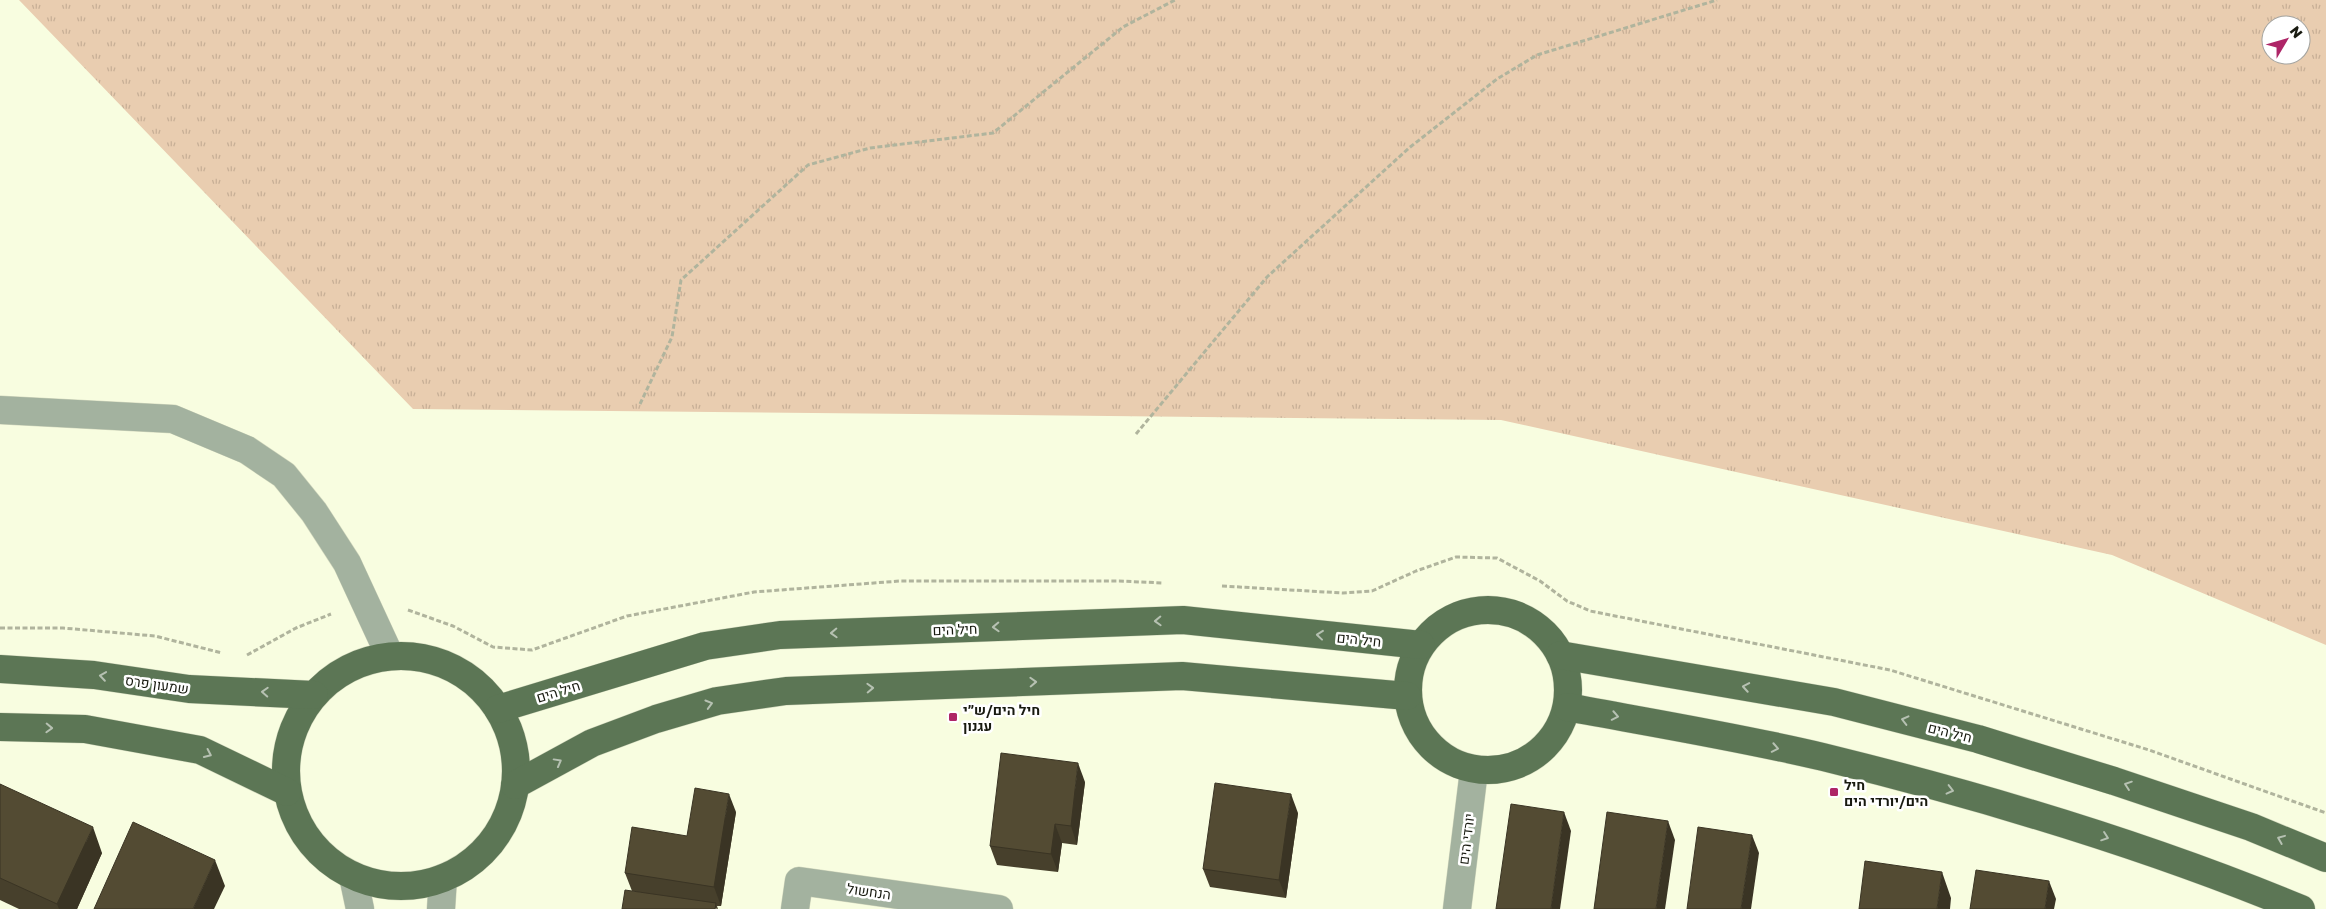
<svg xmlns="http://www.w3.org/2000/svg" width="2326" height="909" font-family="'Golos Text',Heebo,sans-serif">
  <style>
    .grass { fill: url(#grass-tufts); fill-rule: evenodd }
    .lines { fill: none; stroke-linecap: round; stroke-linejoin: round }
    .minor-casing { stroke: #d4d9bf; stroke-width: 29 }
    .major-casing { stroke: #d4d9bf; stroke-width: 29 }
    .path { stroke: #b0b49d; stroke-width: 3; stroke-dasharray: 5 2.5; stroke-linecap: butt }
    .minor { stroke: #a3b29f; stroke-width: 28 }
    .major { stroke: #5c7655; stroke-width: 28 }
    .wall { fill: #47402c }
    .shaded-wall { fill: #3a3424 }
    .building { fill: #534b33; stroke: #3a3424 }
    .oneway { stroke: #b6c1b2 }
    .poi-dot { fill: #ae2567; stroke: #fff; stroke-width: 2 }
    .labels { text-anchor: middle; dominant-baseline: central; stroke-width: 5; stroke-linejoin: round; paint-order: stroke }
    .street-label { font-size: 14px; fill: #181a10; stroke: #fff }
    .poi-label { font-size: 14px; font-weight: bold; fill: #181a10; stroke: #fff; text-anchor: start }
  </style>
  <defs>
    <pattern id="grass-tufts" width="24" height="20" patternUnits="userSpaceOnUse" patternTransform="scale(1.25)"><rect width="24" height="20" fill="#e9cdb0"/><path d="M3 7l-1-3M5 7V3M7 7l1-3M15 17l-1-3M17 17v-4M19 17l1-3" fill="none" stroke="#c7af96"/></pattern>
  </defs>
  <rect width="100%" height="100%" fill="#f8fde0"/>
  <path class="grass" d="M19,0H2326V645L2112,555L1501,420L413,409ZM2271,25H2301V55H2271Z"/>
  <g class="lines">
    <defs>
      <g id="minor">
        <path d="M0,410L173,419L247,450L284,475L314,512L347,563L390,656"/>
        <path d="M353,876L360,909"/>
        <path d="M441,909L443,878"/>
        <path d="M795,909L799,881L999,909"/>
        <path d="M1457,909L1474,770"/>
      </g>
      <g id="major">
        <circle cx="1488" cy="690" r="80"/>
        <path d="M1560,655L1834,702L1978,739L2114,781L2251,827L2326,858"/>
        <circle cx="401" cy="771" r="115"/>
        <path d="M0,669L94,675L189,689L314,695"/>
        <path d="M1567,707C1652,723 1739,737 1823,757C1986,797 2147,845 2301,909"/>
        <path d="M498,709L705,646L780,635L1183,620L1421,645"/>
        <path d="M0,727L85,729L200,750L287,792"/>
        <path d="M515,785L592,743L656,719L717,701L786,691L1182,676L1407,696"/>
      </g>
    </defs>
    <use href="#minor" class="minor-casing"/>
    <use href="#major" class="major-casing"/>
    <g class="path">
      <path d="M640,404L672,337L681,280L808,165L870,148L993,133L1123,27L1175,0"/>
      <path d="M1136,434L1267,277L1409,148L1497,79L1537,55L1717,0"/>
      <path d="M1222,586L1343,593L1372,591L1416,571L1456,557L1497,558L1540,581L1567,601L1590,611L1890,670L2149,750L2326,813"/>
      <path d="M408,610L453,626L493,647L532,650L627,616L754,592L900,581H1119L1163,583"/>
      <path d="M0,628H63L155,636L222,653"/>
      <path d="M247,655L296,628L331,614"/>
    </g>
    <use href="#minor" class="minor"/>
    <use href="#major" class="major"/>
  </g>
  <g class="wall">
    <path d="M1085,782L1077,845L1062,843L1058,872L997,865L990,846Z"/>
    <path d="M0,784L102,853L77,909H19L0,900Z"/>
    <path d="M736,812L721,906H717L718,909L632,891L625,873L687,836Z"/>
    <path d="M1298,813L1286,898L1210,887L1203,869Z"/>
  </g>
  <g class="shaded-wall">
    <path d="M1078,763L1085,782L1077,845L1071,826Z"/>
    <path d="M729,794L736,812L721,906L714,887Z"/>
    <path d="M1291,794L1298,813L1286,898L1279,880Z"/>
    <path d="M1564,812L1571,831L1560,909H1551Z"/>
    <path d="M1668,821L1675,840L1665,909H1656Z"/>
    <path d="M1055,824L1062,843L1058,872L1051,854Z"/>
    <path d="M93,827L102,853L77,909H59L57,904Z"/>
    <path d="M1752,835L1759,853L1751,909H1741Z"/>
    <path d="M215,860L225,886L214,909H193Z"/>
    <path d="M1942,872L1951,898L1950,909H1937Z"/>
    <path d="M2049,881L2056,899L2054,909H2045Z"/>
  </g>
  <g class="building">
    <path d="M1001,753L1078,763L1071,826L1055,824L1051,854L990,846Z"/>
    <path d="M1215,783L1291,794L1279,880L1203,869Z"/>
    <path d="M0,784L93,827L57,904L0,878Z"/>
    <path d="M695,788L729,794L714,887L625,873L632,827L687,836Z"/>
    <path d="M1511,804L1564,812L1551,909H1496Z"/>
    <path d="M1607,812L1668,821L1656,909H1594Z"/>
    <path d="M133,822L215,860L193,909H94Z"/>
    <path d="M1698,827L1752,835L1741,909H1687Z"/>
    <path d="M1865,861L1942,872L1937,909H1859Z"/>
    <path d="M1976,870L2049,881L2045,909H1970Z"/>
    <path d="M625,890L716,903L715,909H622Z"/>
  </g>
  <defs><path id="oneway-chevron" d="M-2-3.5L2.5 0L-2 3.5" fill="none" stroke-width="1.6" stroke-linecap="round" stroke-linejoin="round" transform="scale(1.25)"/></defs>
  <g class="oneway">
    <use href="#oneway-chevron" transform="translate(1158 621) rotate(178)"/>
    <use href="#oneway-chevron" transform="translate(996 627) rotate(178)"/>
    <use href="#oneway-chevron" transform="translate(834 633) rotate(178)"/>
    <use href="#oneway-chevron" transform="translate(1320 635) rotate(-174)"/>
    <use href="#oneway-chevron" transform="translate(103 676) rotate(-172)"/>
    <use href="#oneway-chevron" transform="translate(1033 682) rotate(-2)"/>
    <use href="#oneway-chevron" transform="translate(1746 687) rotate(-170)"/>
    <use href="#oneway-chevron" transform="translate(870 688) rotate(-2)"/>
    <use href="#oneway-chevron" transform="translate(265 692) rotate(-177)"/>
    <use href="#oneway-chevron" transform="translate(709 704) rotate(-16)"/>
    <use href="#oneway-chevron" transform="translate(1615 716) rotate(11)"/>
    <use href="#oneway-chevron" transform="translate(1905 720) rotate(-166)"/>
    <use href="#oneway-chevron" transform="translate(49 728) rotate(2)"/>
    <use href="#oneway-chevron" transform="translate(1775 748) rotate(11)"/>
    <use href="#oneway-chevron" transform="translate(208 754) rotate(25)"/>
    <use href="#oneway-chevron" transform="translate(558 762) rotate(-29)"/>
    <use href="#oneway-chevron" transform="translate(2128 785) rotate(-161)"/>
    <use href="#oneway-chevron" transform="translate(1950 790) rotate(14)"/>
    <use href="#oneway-chevron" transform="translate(2105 837) rotate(19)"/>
    <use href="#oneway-chevron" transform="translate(2281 839) rotate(-158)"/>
  </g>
  <g class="poi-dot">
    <rect x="948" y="712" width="10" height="10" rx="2.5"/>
    <rect x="1829" y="787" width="10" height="10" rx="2.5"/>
  </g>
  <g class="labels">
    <g class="street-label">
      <text transform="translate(955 629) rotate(-2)">חיל הים</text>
      <text transform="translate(1359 639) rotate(6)">חיל הים</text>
      <text transform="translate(157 684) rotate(8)">שמעון פרס</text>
      <text transform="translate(558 691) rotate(-17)">חיל הים</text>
      <text transform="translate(1950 732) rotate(14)">חיל הים</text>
      <text transform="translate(1466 839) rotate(-83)">יורדי הים</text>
      <text transform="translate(869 891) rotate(8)">הנחשול</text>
    </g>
    <g class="poi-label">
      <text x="963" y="709">חיל הים/ש״י<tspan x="963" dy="16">עגנון</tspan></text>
      <text x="1844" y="784">חיל<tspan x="1844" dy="16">הים/יורדי הים</tspan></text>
    </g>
  </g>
  <g transform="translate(2286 40) rotate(52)"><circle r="24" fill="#ffffff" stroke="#a3a39f"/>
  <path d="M0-4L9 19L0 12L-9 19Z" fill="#ae2567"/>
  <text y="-8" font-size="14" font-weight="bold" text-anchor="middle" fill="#181a10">N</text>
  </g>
</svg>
